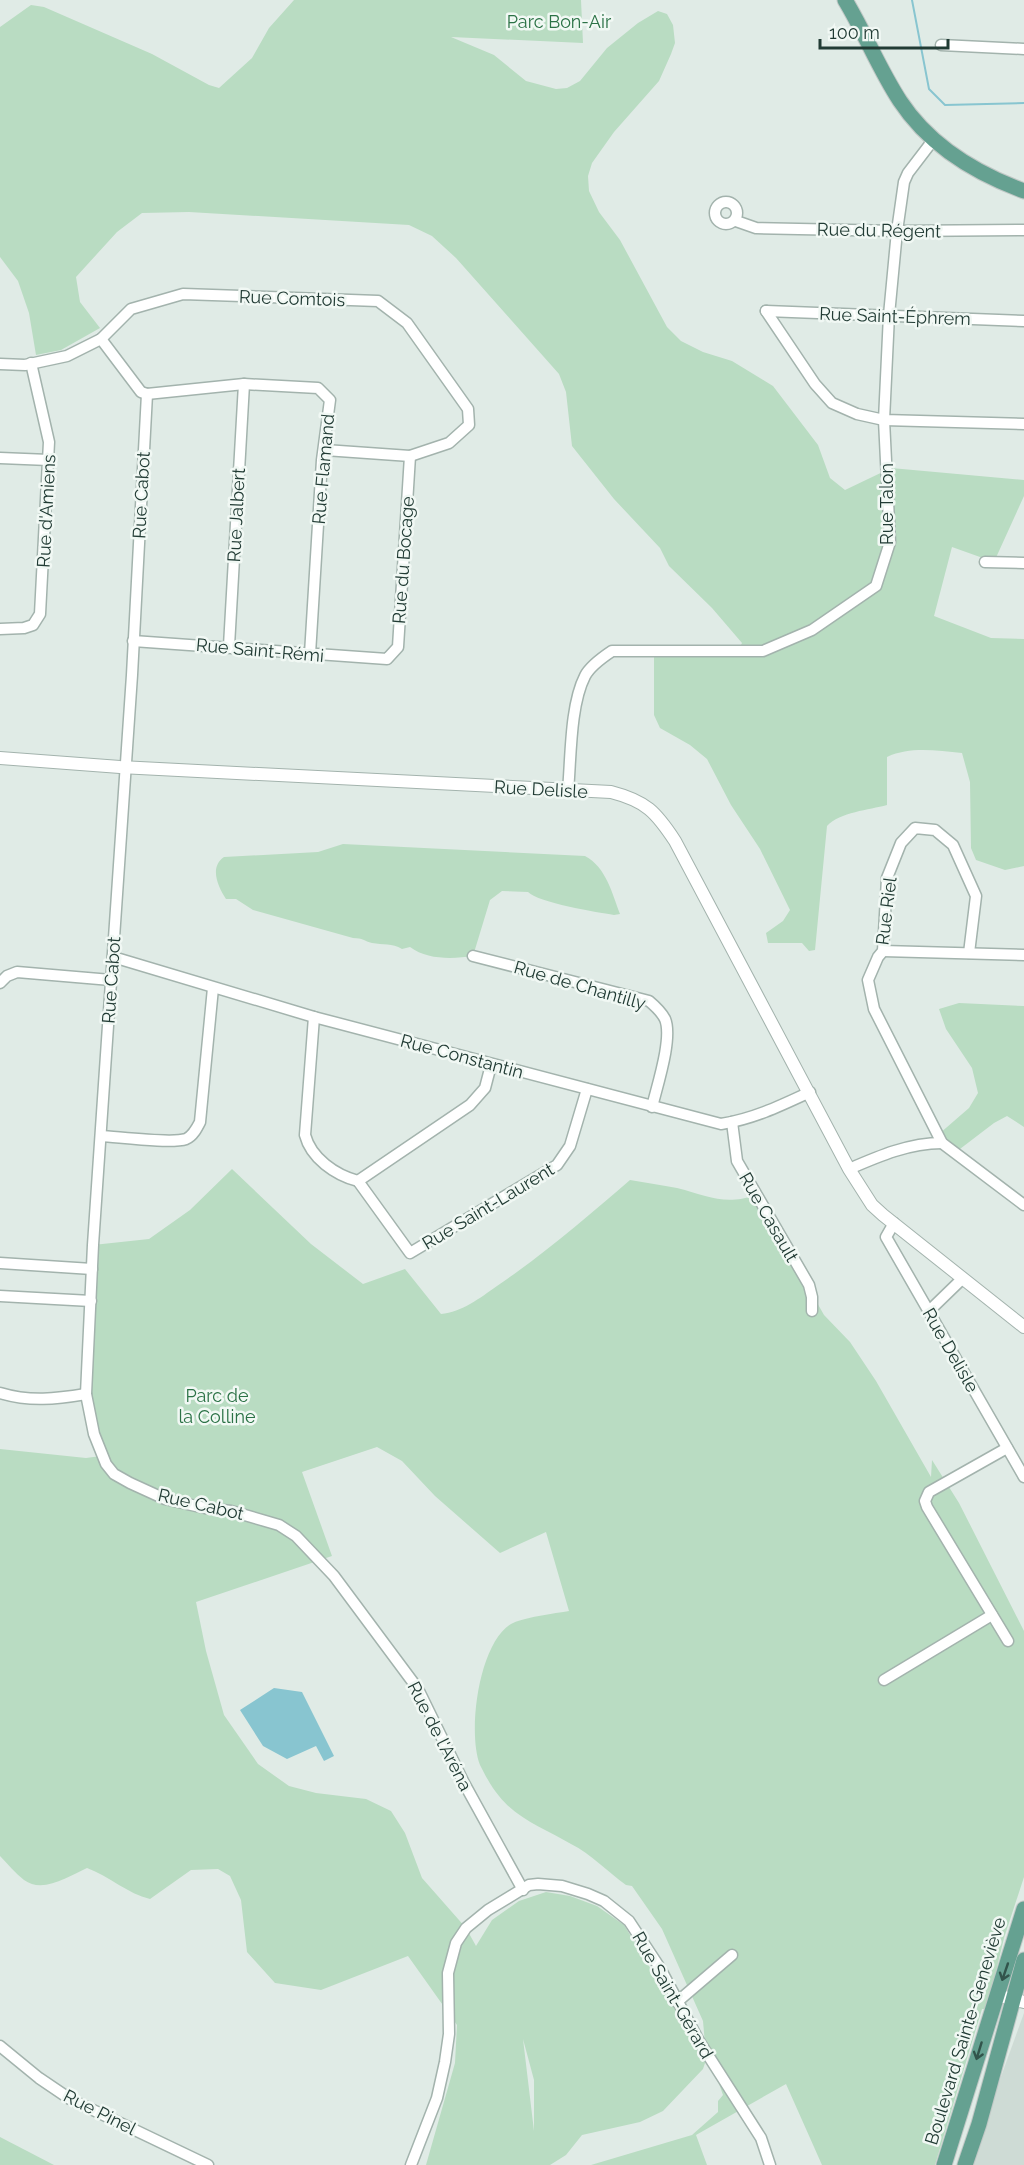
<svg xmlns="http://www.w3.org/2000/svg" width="1024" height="2165" font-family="Raleway,sans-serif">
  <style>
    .built { fill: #cedbd5 }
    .green { fill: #b9dcc2; fill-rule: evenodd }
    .water { fill: #88c5d0 }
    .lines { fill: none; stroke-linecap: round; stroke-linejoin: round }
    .stream { stroke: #88c5d0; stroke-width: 2 }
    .minor-casing { stroke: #a3b3ad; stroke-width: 13 }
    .tertiary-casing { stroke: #a3b3ad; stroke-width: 14 }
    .primary-casing { stroke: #c1c8c6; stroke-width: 17 }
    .minor { stroke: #fff; stroke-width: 10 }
    .tertiary { stroke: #fff; stroke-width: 12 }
    .primary { stroke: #65a191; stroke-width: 15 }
    .oneway { stroke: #32544b }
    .labels { text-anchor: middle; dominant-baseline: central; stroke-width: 5; stroke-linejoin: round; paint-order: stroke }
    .park-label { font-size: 18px; fill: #2b7246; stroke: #f1f8f4 }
    .street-label { font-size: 18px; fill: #213b34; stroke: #f1f8f4 }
  </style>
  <rect width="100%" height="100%" fill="#e0ebe6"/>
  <path class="built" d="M1024,2013V2165H969Z"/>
  <g class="green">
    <path d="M294,0H581L583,43L451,37L494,55L526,81L556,89L567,88L580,81L607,48L638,23L658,11L667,14L673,25L675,43L671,54L659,81L614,132L592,163L588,176L589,191L599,212L620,240L667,327L681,341L703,352L732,361L773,386L818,445L830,478L845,490L891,468L1024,480V496L994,562L952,547L934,616L991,638L1024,639V866L1005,870L976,860L971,848L970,782L962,753C937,751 911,746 887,757V805C869,810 840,812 827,826L815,950L809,951L802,943H768L766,933L783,921L790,910L760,849L731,805L707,759L690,745L660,728L654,715V650L740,647L742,643L712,608L669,566L660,548L614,499L572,446L566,392L559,374L456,258L432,236L409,225L189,212L142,213L117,232L76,277L80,302L100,328L61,350L36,355L29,313L18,281L0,257V27L31,5L44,7L152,54L209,85L219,88L252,58L269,28Z"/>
    <path d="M343,844L585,856C606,867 612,893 620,914L614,915C596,912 539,903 528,892L502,891L490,900L473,956C453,959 427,960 410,947L402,949C392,943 383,945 372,943C364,941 363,938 353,938L253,910L236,899H226C218,887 209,867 224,857L318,852Z"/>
    <path d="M959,1003L1024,1006V1127L1007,1116L994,1123L956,1152L939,1134L969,1108L978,1093L972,1068L946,1029L939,1009Z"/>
    <path d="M232,1169L311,1244L363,1284L405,1269L441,1314C462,1312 480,1298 497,1286C544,1254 587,1217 630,1180C646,1183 662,1185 677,1188C709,1196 724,1206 756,1195L824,1315L850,1342L876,1381L931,1477L932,1460L959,1503L1024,1631V1877L1004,1938L987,2009H982L935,2165H822L786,2084L696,2135L707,2165H591L692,2135L718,2112V2101L723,2095L705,2044L703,2021L662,1929L632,1886L626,1885C608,1872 591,1854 571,1844C546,1829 518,1820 499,1796C492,1788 485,1775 480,1765C467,1732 479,1643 511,1624C521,1618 556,1613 569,1611L546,1532L500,1553L435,1496L402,1461L377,1447L302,1472L332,1556L196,1602L206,1651L224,1715L258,1764L289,1786L316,1793L366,1799L391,1811L405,1833L422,1878L466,1928L476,1946L492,1920L519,1901L546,1892L570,1896L597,1906L624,1925L706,2060L703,2069L663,2111L640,2122L582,2135L566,2155L550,2165H426L455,2063L457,2025L408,1956L321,1990L275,1983L247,1952L241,1900L230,1876L218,1869L191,1870L150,1899C128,1894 109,1876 87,1868C69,1876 43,1894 24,1880C15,1873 8,1864 0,1856V1449L86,1458L101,1456L86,1394L93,1245L149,1239L190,1210ZM523,2039L534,2080V2131Z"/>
    <path d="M0,2137L54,2165H0Z"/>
  </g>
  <path class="water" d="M274,1688L302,1692L334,1756L324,1761L316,1746L287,1759L263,1746L240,1710Z"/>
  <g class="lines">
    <path class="stream" d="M912,0L929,89L945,105L1024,103"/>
    <defs>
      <g id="minor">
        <path d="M941,45L1024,49"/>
        <circle cx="726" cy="213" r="11"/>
        <path d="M736,221L756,228L897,231L1024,230"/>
        <path d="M766,311L815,384L832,403L857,414L884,420L1024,424"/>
        <path d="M766,311L1024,321"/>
        <path d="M101,339L141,392L147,394"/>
        <path d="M0,364L25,365L67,356L101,339L131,309L183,294L378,301L407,323L468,409L469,425L449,443L410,456L325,450"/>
        <path d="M147,394L132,675L93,1245L86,1394L94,1434L106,1464L114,1474L130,1483L165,1499L205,1508L231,1511L279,1525L296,1536L334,1576L418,1689L464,1783L523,1890"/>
        <path d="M147,394L244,384L318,388L330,400L322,460L310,654"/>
        <path d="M0,458L49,460"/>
        <path d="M985,562L1024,563"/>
        <path d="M0,629L24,628L33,625L40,614L49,442L31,363"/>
        <path d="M133,641L387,659L398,647L410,456"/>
        <path d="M229,646L244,384"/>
        <path d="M568,791C571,758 570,705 585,676C590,666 603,657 612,651H763L812,630L876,586L890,542L884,420L889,315L897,231L904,182L908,173L934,139"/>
        <path d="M883,951L1024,955"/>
        <path d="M969,953L976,896L953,845L935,830L915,828L901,843L887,878L883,951L878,957L868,980L874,1009L942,1143L1024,1205"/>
        <path d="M473,956L649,1001C655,1006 661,1011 665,1019C673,1038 657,1086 652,1107"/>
        <path d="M113,957L314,1017L721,1124C753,1119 780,1106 810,1092"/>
        <path d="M0,983L7,976L17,972L111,980"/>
        <path d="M314,1017L305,1135C311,1158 335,1175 358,1181"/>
        <path d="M732,1122L737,1161L809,1285L812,1297V1311"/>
        <path d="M101,1136C119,1137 171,1144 186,1139C193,1136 197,1128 200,1122L213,988"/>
        <path d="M849,1169C879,1156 909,1143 942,1143"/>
        <path d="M358,1181L410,1253L557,1165L570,1146L587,1089"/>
        <path d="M358,1181L470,1105L485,1088L491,1065"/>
        <path d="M894,1223L886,1237L1024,1477"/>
        <path d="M0,1263L92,1269"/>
        <path d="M0,1296L91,1301"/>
        <path d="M929,1311L962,1279"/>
        <path d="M0,1393C30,1402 56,1399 86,1394"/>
        <path d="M1007,1448L929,1492L925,1501L927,1507L1008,1641"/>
        <path d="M884,1680L992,1615"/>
        <path d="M677,2002L732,1955"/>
        <path d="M0,2046L39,2078L70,2099L208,2165"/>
        <path d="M411,2165L437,2098L445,2062L449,2034L448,1973L456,1943L466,1928L488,1910L529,1885L538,1884L562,1886L588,1894L604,1901L629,1921L660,1968L699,2041L761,2138L770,2165"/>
      </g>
      <g id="tertiary">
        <path d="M0,758L120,767L611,792C646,801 656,812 675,841L849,1169L872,1205L883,1215L1024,1327"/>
        <path d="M996,1995L1024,2002"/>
      </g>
      <g id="primary">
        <path d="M845,0C865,33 879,69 900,101C929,145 975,173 1024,191"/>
        <path d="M944,2165L1024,1909"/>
        <path d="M965,2165L979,2124L1024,1960"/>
      </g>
    </defs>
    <use href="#minor" class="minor-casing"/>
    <use href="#tertiary" class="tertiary-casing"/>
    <use href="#primary" class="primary-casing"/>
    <use href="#minor" class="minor"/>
    <use href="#tertiary" class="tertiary"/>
    <use href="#primary" class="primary"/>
  </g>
  <defs><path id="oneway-shaft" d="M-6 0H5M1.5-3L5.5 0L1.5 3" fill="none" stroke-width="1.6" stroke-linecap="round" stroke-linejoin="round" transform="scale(1.5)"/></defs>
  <g class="oneway">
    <use href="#oneway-shaft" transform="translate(1005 1972) rotate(109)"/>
    <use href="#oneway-shaft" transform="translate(979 2051) rotate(107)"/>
  </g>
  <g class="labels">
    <g class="park-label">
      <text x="559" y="21">Parc Bon-Air</text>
      <text x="217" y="1395">Parc de<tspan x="217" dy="21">la Colline</tspan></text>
    </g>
    <g class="street-label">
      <text transform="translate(879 230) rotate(1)">Rue du Régent</text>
      <text transform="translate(292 298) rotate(2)">Rue Comtois</text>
      <text transform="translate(895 316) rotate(2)">Rue Saint-Éphrem</text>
      <text transform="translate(323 469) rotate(-85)">Rue Flamand</text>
      <text transform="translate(141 495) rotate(-87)">Rue Cabot</text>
      <text transform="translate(886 504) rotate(-90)">Rue Talon</text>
      <text transform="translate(46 511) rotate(-87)">Rue d'Amiens</text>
      <text transform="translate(236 515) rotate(-87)">Rue Jalbert</text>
      <text transform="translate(403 560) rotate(-86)">Rue du Bocage</text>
      <text transform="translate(260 650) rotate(5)">Rue Saint-Rémi</text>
      <text transform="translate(541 789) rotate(3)">Rue Delisle</text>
      <text transform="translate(886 911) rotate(-83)">Rue Riel</text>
      <text transform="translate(111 980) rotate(-86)">Rue Cabot</text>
      <text transform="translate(580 985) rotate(16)">Rue de Chantilly</text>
      <text transform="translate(462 1056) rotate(15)">Rue Constantin</text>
      <text transform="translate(488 1206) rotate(-31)">Rue Saint-Laurent</text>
      <text transform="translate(769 1217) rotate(60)">Rue Casault</text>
      <text transform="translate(951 1350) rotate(60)">Rue Delisle</text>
      <text transform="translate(201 1504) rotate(13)">Rue Cabot</text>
      <text transform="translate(440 1736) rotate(63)">Rue de l'Aréna</text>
      <text transform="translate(673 1995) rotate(60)">Rue Saint-Gérard</text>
      <text transform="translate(965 2031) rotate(-73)">Boulevard Sainte-Geneviève</text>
      <text transform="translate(100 2112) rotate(27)">Rue Pinel</text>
    </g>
  </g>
  <path d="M820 39v9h128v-9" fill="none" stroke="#213b34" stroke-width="3"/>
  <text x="829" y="39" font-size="18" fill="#213b34" stroke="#f1f8f4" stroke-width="4.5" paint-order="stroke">100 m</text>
</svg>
